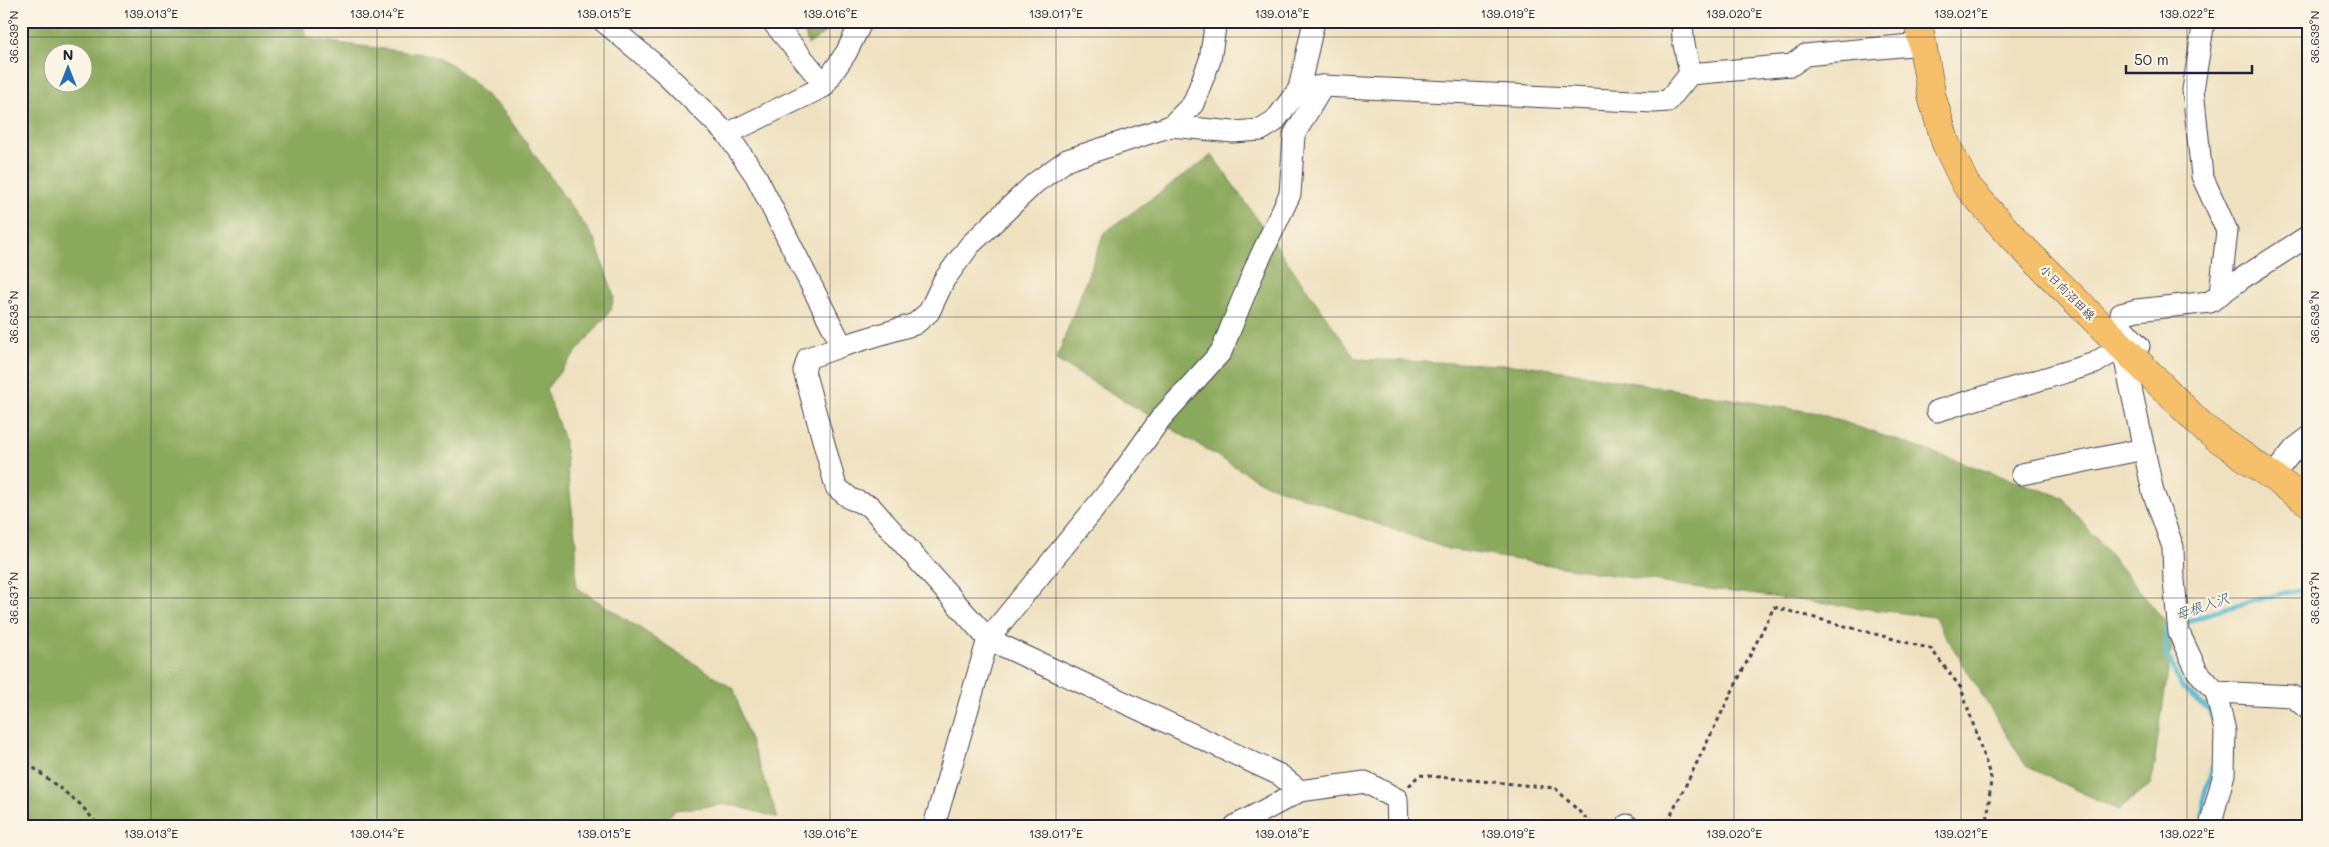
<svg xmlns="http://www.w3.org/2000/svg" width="2329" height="847" font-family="Mali,'Klee One',sans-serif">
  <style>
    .forest { fill: #8ba95c; stroke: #56664c; fill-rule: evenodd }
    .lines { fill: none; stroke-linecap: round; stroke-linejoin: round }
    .stream { stroke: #4fb5cd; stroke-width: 5 }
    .minor-casing { stroke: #413f4f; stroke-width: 23 }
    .major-casing { stroke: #413f4f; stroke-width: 29 }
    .path { stroke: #413f4f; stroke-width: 3; stroke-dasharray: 4 4; stroke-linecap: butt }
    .minor { stroke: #fff; stroke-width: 21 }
    .major { stroke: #f6c06b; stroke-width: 28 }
    .ticks { fill: none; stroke: #22223b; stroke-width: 1; stroke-opacity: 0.45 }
    .labels { text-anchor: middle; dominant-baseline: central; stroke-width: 4.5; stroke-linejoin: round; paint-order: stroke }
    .street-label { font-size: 12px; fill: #22223b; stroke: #fcf5e5 }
    .water-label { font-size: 14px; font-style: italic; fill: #345d75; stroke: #fcf5e5 }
    .neatline { fill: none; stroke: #22223b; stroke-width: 2 }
    .ticks-label { font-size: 12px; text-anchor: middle; fill: #22223b }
  </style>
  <rect width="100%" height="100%" fill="#fcf5e5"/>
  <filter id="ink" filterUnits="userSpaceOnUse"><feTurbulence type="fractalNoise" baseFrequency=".02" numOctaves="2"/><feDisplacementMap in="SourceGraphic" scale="10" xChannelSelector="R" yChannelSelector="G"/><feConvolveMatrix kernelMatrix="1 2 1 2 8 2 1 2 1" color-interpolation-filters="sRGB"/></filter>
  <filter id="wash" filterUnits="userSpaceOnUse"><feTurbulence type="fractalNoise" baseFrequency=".0096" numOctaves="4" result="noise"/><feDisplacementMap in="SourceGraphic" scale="20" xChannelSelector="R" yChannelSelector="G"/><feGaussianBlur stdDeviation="1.12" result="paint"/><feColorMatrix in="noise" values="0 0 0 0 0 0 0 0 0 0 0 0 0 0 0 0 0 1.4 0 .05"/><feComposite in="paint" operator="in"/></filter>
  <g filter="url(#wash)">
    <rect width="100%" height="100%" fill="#efe1bf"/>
    <g class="forest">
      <path d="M21,21H301L308,39L429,55L453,65L505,113L595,240L614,296L611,310L546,389L564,440L576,544V587L734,689L741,715L778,818L729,804L675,810L660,826H21ZM52,52H82V82H52Z"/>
      <path d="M802,21H840L808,45Z"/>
      <path d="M1212,155L1356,359L1532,366L1817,413L2062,497L2174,632L2151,784L2118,810L2026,766L1934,617L1677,585L1448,549L1261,482L1056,360L1104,233Z"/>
    </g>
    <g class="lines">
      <g class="stream">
        <path d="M2183,624L2222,609L2308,587"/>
        <path d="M2173,628L2167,630L2165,649L2182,688L2209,710L2212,719"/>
        <path d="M2203,815L2204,796L2215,760"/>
      </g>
    </g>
  </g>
  <g filter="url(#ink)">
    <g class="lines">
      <defs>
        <g id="minor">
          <path d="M603,21L666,74L727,134L756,176L842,346"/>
          <path d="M772,21L818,77L823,87"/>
          <path d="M1682,21L1683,39L1690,74"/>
          <path d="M2204,21L2193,90L2202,176L2227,231L2220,294"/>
          <path d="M1299,89L1314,21"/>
          <path d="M1171,126L1193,104L1210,60L1216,21"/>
          <path d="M727,134L823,87L846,53L862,21"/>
          <path d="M2139,346L2120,325L2121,314L2137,310L2210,302L2241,279L2308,236"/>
          <path d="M1937,411L2095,363L2122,346L2153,492L2173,547L2174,581L2179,633L2197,671L2216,692L2292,696L2308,709"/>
          <path d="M2022,474L2144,449"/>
          <path d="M2272,477L2295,448L2308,438"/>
          <path d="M1300,791L1280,775L988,639L870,506L851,499L836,487L804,371L808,358L842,346L915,324L929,312L944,280L970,245L1035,183L1067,160L1171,126L1233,132L1261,130L1274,122L1299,89L1323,86L1654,102L1668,101L1690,74L1792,65L1805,55L1922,44"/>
          <path d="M1627,825L1628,826"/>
          <path d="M934,826L988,639L1113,486L1161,418L1221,352L1256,266L1290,194L1294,135L1323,86"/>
          <path d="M1235,826L1300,791L1365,782L1397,799L1398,826"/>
          <path d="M2210,826L2224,774L2225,731L2216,692"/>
        </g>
        <path id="major" d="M1918,21L1932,97L1946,144L1966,185L2013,238L2205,429L2308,502"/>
      </defs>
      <use href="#minor" class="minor-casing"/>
      <use href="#major" class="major-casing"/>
      <g class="path">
        <path d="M21,758L80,804L99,826"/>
        <path d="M1409,786L1419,775L1555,788L1592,824H1610"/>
        <path d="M1644,824L1667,823L1774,607L1931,649L1961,688L1991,778L1987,826"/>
      </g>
      <use href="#minor" class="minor"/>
      <use href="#major" class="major"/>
    </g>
  </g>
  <path class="ticks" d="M151,21V826M377,21V826M604,21V826M830,21V826M1056,21V826M1282,21V826M1508,21V826M1734,21V826M1961,21V826M2187,21V826M21,37H2308M21,317H2308M21,598H2308"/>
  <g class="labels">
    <g class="street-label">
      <text transform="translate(2068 292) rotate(45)">小日向沼田線</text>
    </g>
    <g class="water-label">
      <text transform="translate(2202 606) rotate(-19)">母根入沢</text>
    </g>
  </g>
  <rect width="2329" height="847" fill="none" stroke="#fcf5e5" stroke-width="55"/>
  <g transform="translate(68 68)"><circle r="24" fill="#fcf5e5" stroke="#a5a1a1"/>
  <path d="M0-4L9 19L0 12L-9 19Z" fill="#1f6fb2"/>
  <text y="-8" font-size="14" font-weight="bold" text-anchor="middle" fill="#22223b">N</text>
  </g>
  <path d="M2126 65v8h126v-8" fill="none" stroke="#22223b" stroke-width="2.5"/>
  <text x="2134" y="65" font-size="15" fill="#22223b" stroke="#fcf5e5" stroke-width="4" paint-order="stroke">50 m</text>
  <rect x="28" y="28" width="2274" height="792" class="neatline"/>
  <g class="ticks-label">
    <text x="151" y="18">139.013°E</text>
    <text x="377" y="18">139.014°E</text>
    <text x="604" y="18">139.015°E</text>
    <text x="830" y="18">139.016°E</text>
    <text x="1056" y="18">139.017°E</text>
    <text x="1282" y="18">139.018°E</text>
    <text x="1508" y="18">139.019°E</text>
    <text x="1734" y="18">139.020°E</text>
    <text x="1961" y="18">139.021°E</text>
    <text x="2187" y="18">139.022°E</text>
    <text transform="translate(14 37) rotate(-90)" y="4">36.639°N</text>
    <text transform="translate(2315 37) rotate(-90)" y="4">36.639°N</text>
    <text transform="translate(14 317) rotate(-90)" y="4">36.638°N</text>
    <text transform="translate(2315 317) rotate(-90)" y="4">36.638°N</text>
    <text transform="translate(14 598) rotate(-90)" y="4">36.637°N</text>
    <text transform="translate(2315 598) rotate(-90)" y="4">36.637°N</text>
    <text x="151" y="838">139.013°E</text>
    <text x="377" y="838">139.014°E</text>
    <text x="604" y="838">139.015°E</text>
    <text x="830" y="838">139.016°E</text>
    <text x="1056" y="838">139.017°E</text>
    <text x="1282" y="838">139.018°E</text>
    <text x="1508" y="838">139.019°E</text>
    <text x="1734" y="838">139.020°E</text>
    <text x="1961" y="838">139.021°E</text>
    <text x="2187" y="838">139.022°E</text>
  </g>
</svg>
